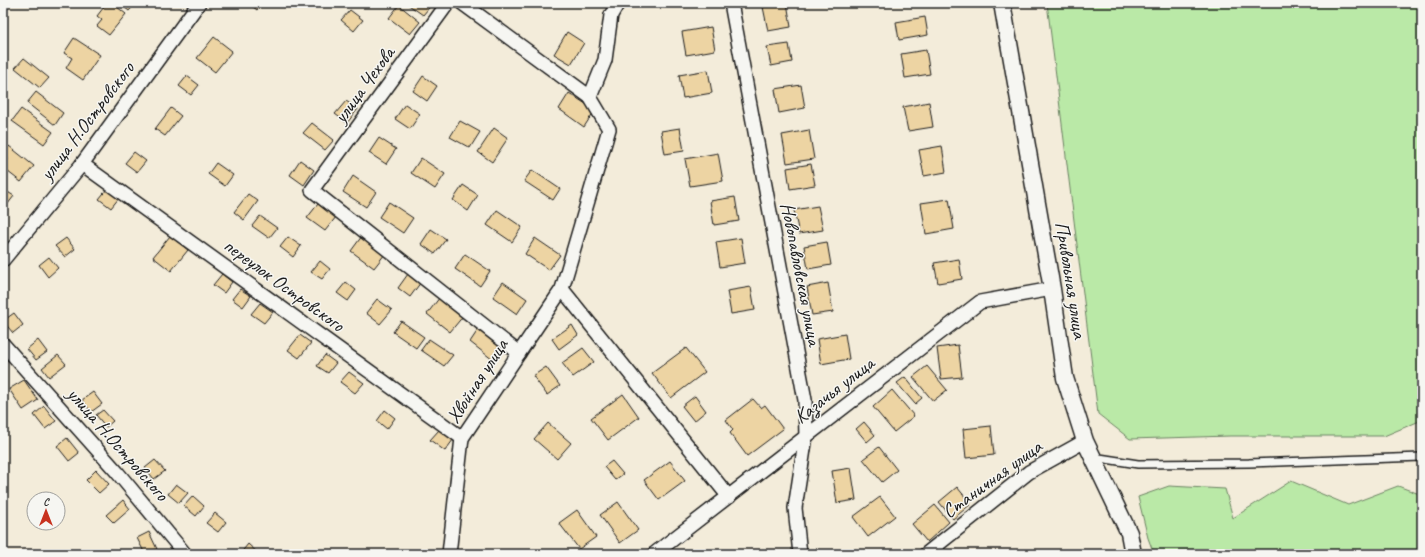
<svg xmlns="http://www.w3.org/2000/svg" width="1425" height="557" font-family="Caveat,sans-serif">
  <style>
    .green { fill: #bae9a7; stroke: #6b8262 }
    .building { fill: #edd4a3; stroke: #1c1c1c }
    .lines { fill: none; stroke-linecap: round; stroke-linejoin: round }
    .service-casing { stroke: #1c1c1c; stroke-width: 10 }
    .minor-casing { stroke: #1c1c1c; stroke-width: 16 }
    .tertiary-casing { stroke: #1c1c1c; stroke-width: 19 }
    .service { stroke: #f6f6f2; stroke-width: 7 }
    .minor { stroke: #f6f6f2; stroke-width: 13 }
    .tertiary { stroke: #f6f6f2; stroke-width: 16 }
    .labels { text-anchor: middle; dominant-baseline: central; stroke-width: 3; stroke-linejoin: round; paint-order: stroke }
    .street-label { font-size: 20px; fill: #1c1c1c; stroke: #f6f6f2 }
  </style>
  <rect width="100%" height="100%" fill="#f3ecda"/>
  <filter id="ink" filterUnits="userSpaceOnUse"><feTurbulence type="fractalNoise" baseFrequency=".025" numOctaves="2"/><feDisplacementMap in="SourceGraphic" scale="8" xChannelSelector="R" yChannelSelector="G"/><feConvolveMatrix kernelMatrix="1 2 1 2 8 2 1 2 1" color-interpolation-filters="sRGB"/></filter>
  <g filter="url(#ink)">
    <g class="green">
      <path d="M1047,3H1422V420L1384,436H1230L1130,439L1098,414Z"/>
      <path d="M1291,481L1348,505L1398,486L1422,495V554H1154L1148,538L1138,497L1169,486L1225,489L1233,518Z"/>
    </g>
    <g class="building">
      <path d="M107,3H112L126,14L109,35L97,26L102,20L97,16Z"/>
      <path d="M119,3H136L129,11Z"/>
      <path d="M248,3H263L257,10Z"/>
      <path d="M406,3H433L423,15Z"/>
      <path d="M787,3L791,27L768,31L763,7Z"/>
      <path d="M399,5L420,22L410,34L389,18Z"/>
      <path d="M350,10L363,20L354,31L341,20Z"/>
      <path d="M925,17L928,35L899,40L896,22Z"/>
      <path d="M711,27L715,50L686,55L682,32Z"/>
      <path d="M567,32L584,43L571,64L554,54Z"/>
      <path d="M214,37L232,51L215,72L197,58Z"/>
      <path d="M74,38L100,55L83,80L66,68L72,58L64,53Z"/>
      <path d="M789,44L792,62L771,66L767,47Z"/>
      <path d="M926,50L930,74L905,78L901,54Z"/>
      <path d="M24,58L49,78L40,88L15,68Z"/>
      <path d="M708,70L712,93L683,98L679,75Z"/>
      <path d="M187,76L199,85L191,95L179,86Z"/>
      <path d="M423,76L437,86L427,101L413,91Z"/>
      <path d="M801,85L805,108L779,113L775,89Z"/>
      <path d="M36,92L63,113L55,125L27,103Z"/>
      <path d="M569,93L595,110L584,127L559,109Z"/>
      <path d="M346,101L358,109L347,123L335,114Z"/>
      <path d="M929,102L933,127L908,131L903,107Z"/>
      <path d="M405,104L420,114L410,129L395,119Z"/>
      <path d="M171,108L181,116L165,136L155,129Z"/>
      <path d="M21,109L53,132L44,144L12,121Z"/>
      <path d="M460,121L480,132L470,148L450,137Z"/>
      <path d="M312,123L334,140L325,150L303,133Z"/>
      <path d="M494,128L508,138L492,162L478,152Z"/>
      <path d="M680,128L684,151L665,154L661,131Z"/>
      <path d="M809,130L814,159L787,163L782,135Z"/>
      <path d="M379,138L396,149L386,164L369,153Z"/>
      <path d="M9,146L34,166L21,182L3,168L8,159L3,153Z"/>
      <path d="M942,146L946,172L924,176L919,150Z"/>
      <path d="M134,152L146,161L137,172L125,163Z"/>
      <path d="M718,153L723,181L690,186L685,159Z"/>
      <path d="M421,158L445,174L435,189L411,173Z"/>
      <path d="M300,160L314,170L304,185L290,175Z"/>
      <path d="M216,163L233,175L225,186L208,174Z"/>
      <path d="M811,164L815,185L790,189L787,168Z"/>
      <path d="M532,170L560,189L553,200L524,181Z"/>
      <path d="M353,176L376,192L366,207L343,192Z"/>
      <path d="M463,185L478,195L468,211L453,200Z"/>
      <path d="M108,188L119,198L111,208L99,199Z"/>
      <path d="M3,189L14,196L4,209L3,208Z"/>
      <path d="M248,194L258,201L244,220L234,212Z"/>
      <path d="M735,197L739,221L714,225L710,201Z"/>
      <path d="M949,199L954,229L926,234L921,203Z"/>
      <path d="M389,202L413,218L403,233L379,217Z"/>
      <path d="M318,204L336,217L325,231L307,218Z"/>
      <path d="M818,206L823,230L799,234L794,210Z"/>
      <path d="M497,210L522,227L512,242L487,225Z"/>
      <path d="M260,216L277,228L269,238L252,226Z"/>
      <path d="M431,229L446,239L435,254L421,244Z"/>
      <path d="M170,236L188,250L171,271L153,257Z"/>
      <path d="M362,236L385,254L374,268L351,251Z"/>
      <path d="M288,237L301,246L293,257L280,247Z"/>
      <path d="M66,238L75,249L65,257L55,246Z"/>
      <path d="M535,238L560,255L549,270L525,254Z"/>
      <path d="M741,238L745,263L720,267L716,242Z"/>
      <path d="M827,242L831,265L808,269L804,246Z"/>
      <path d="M465,254L490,271L480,286L455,269Z"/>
      <path d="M49,257L58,268L48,277L39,265Z"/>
      <path d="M959,259L962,279L938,283L934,263Z"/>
      <path d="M320,261L330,269L322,279L311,272Z"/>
      <path d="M222,274L232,282L224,293L213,285Z"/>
      <path d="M408,274L421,282L410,297L398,288Z"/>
      <path d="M346,282L356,290L348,301L337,293Z"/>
      <path d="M503,282L527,299L517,314L493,297Z"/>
      <path d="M828,283L833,312L812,315L807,287Z"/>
      <path d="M751,287L755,310L731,314L727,291Z"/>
      <path d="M240,289L251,296L243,307L232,299Z"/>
      <path d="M440,297L464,315L450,332L427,314Z"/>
      <path d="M377,299L392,310L380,324L366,313Z"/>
      <path d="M260,303L273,312L264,323L251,314Z"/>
      <path d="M14,313L23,325L13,333L3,321Z"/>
      <path d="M401,321L424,337L416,348L393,332Z"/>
      <path d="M572,325L578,335L559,349L552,339Z"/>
      <path d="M480,327L504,345L493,360L470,342Z"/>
      <path d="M845,334L849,359L821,364L817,339Z"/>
      <path d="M300,335L311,343L299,358L288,350Z"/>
      <path d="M429,339L453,355L444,366L421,350Z"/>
      <path d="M38,340L47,352L36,360L27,349Z"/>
      <path d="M958,345L962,377L941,379L937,348Z"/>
      <path d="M583,348L594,362L573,377L562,363Z"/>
      <path d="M686,348L705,372L671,398L652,373Z"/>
      <path d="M58,355L66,364L49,377L42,368Z"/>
      <path d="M325,355L336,363L328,373L317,366Z"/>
      <path d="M927,366L947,390L933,401L913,377Z"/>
      <path d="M546,367L560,386L547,395L533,376Z"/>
      <path d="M349,372L364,383L355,393L340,382Z"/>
      <path d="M905,377L922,398L915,404L897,383Z"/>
      <path d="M24,380L38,400L23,410L9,389Z"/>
      <path d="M892,390L914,416L894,432L873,407Z"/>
      <path d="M93,392L102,404L91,412L82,400Z"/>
      <path d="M623,394L639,417L608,440L591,418Z"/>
      <path d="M695,396L706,411L694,421L682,406Z"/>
      <path d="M753,399L761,408L765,405L783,429L747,456L730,433L733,430L726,420Z"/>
      <path d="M44,406L56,421L45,429L34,415Z"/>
      <path d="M103,410L113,421L106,427L96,415Z"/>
      <path d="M385,410L395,418L387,429L377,421Z"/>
      <path d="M864,422L875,435L867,442L856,429Z"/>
      <path d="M548,423L571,443L557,459L534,439Z"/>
      <path d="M991,426L994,455L966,458L963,429Z"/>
      <path d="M439,430L453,440L445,451L430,440Z"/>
      <path d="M67,438L79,453L69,461L57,446Z"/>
      <path d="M879,447L897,470L882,482L863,459Z"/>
      <path d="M155,460L165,471L154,479L145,468Z"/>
      <path d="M612,461L623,474L615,480L604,467Z"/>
      <path d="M670,461L685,481L659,500L644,480Z"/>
      <path d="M851,468L856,500L837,503L832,471Z"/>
      <path d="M96,470L109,484L99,493L86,480Z"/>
      <path d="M176,484L188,493L179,503L168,494Z"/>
      <path d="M957,487L971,504L953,519L939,502Z"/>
      <path d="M193,496L204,506L196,516L184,506Z"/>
      <path d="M880,497L895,516L868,537L853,517Z"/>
      <path d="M123,500L130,509L114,523L106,515Z"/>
      <path d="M618,502L638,530L620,543L600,515Z"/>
      <path d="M935,505L949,522L927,542L912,524Z"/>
      <path d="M577,510L596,537L579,549L559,523Z"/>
      <path d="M215,513L226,522L218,532L206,523Z"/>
      <path d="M149,532L157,549L145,554L137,538Z"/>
      <path d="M248,544L259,554H240Z"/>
    </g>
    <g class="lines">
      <defs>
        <path id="service" d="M1093,457L1138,464L1249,463L1422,457"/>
        <g id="minor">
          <path d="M448,3L312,190L519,353"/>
          <path d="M462,3L590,97"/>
          <path d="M731,3L805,400L806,436L795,508L800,554"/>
          <path d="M82,164L462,438"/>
          <path d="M3,260L82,164L199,3"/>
          <path d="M562,289L729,497"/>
          <path d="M3,344L117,472L185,554"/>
          <path d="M449,554L462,438L562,289L609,129L590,97L605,60L611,15L618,3"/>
          <path d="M654,554L980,302L1052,289"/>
          <path d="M926,554L1029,472L1085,441"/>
        </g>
        <path id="tertiary" d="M1002,3L1052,289L1065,378L1085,441L1129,533L1133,554"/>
      </defs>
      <use href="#service" class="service-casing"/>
      <use href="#minor" class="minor-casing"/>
      <use href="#tertiary" class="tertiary-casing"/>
      <use href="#service" class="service"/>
      <use href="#minor" class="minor"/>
      <use href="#tertiary" class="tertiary"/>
    </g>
  </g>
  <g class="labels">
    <g class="street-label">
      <text transform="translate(364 85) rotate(-54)">улица Чехова</text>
      <text transform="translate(87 121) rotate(-53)">улица Н.Островского</text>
      <text transform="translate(801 274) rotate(79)">Новопавловская улица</text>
      <text transform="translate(1071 280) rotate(81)">Привольная улица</text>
      <text transform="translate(284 285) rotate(36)">переулок Островского</text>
      <text transform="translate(477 381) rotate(-57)">Хвойная улица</text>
      <text transform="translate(834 390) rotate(-38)">Казачья улица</text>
      <text transform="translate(118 444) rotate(49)">улица Н.Островского</text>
      <text transform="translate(992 479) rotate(-36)">Станичная улица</text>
    </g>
  </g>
  <rect width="1425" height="557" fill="none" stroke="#f6f6f2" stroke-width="16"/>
  <rect x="8" y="8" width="1409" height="541" fill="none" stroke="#1c1c1c" stroke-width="1.5" filter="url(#ink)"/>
  <g transform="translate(46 511)"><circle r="19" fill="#f6f6f2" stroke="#9f9f9c"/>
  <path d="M0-3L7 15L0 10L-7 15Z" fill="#c8321e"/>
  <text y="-6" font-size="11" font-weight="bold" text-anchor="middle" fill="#1c1c1c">С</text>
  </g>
</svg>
